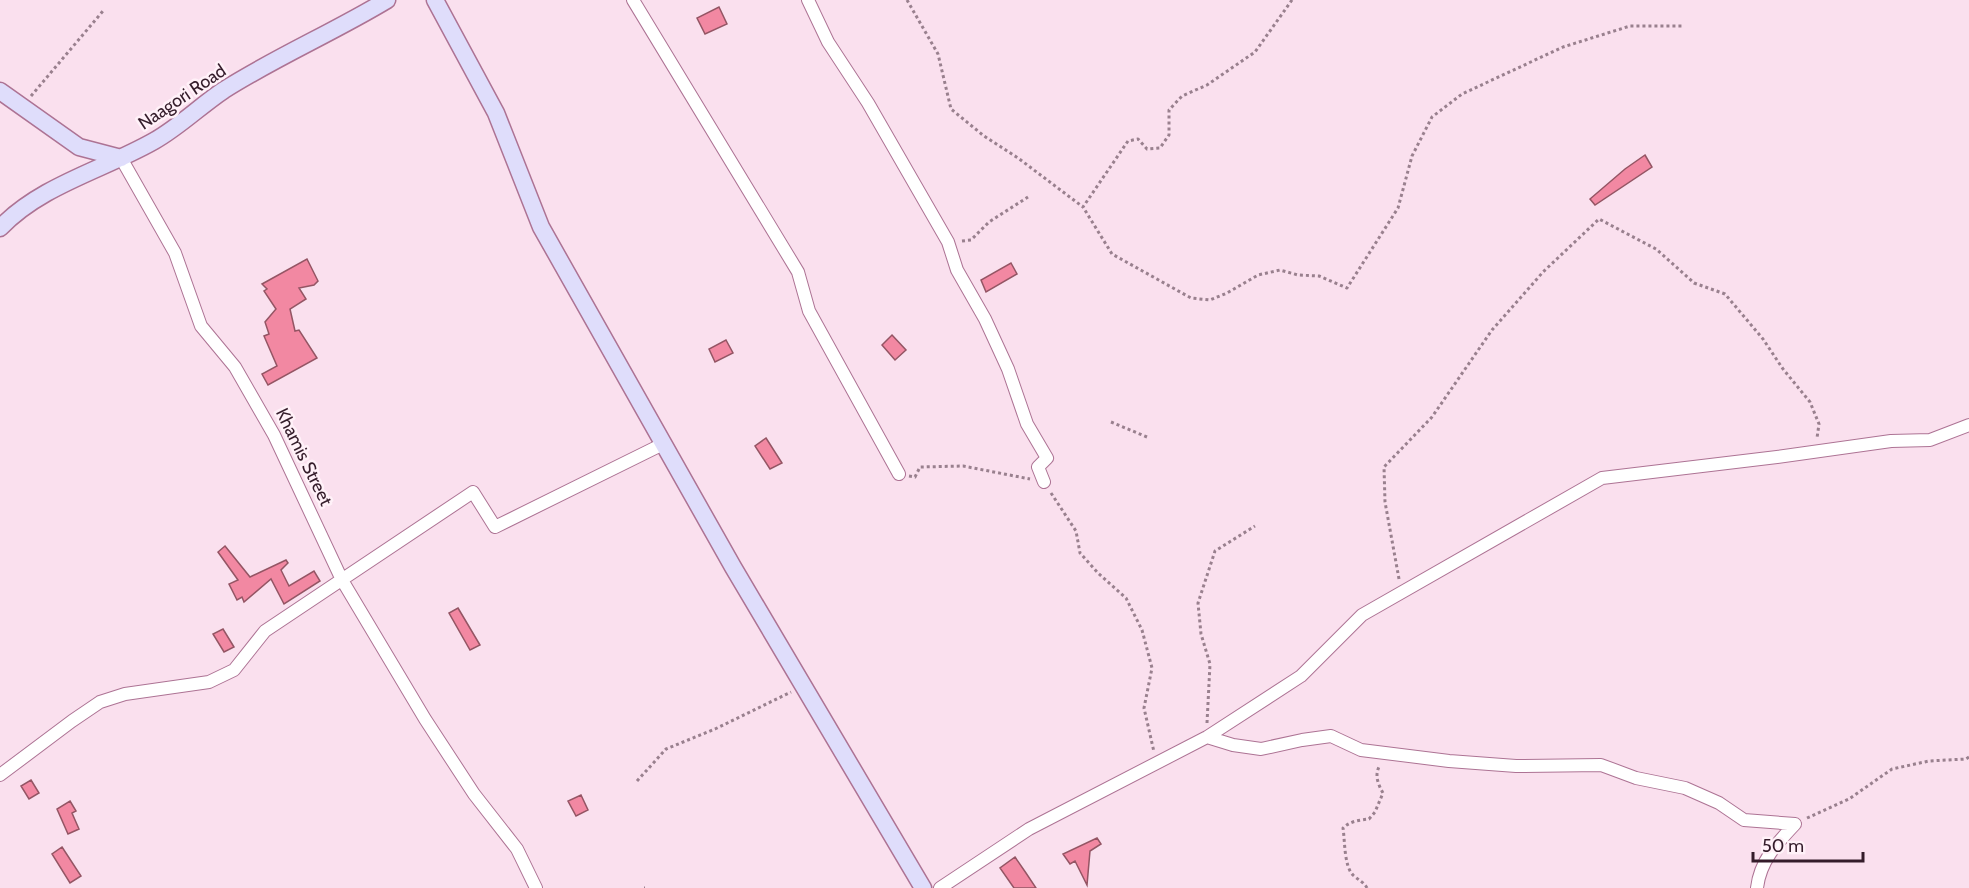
<svg xmlns="http://www.w3.org/2000/svg" width="1969" height="888" viewBox="0 0 1969 888" font-family="Cabin,sans-serif">
<style>
.building{fill:#f288a2;stroke:#945564;stroke-width:1.5}
.lines{fill:none;stroke-linecap:round;stroke-linejoin:round}
.street-casing{stroke:#ad7394;stroke-width:14}
.secondary-casing{stroke:#ad7394;stroke-width:19}
.path{stroke:#99808e;stroke-width:3;stroke-dasharray:3 3;stroke-linecap:butt}
.street{stroke:#fff;stroke-width:12}
.secondary{stroke:#dfddfb;stroke-width:16}
.labels{text-anchor:middle;stroke-width:5;stroke-linejoin:round;paint-order:stroke}
.street-label{font-size:18px;fill:#341c2a;stroke:#fff1f8}
</style>
<rect width="100%" height="100%" fill="#fae0ee"/>
<path class="building" d="M719 7 727 24 705 34 697 18Z
M1645 155 1652 167 1595 205 1590 199 1625 169Z
M307 259 318 281 314 285 299 288 306 299 290 309 295 331 299 330 317 358 268 385 262 374 277 366 264 336 269 334 265 322 276 309 264 291 267 289 262 284Z
M1011 263 1017 274 986 292 981 280Z
M892 335 906 350 895 360 882 345Z
M726 340 733 353 715 362 709 349Z
M766 438 782 463 770 469 755 446Z
M225 546 250 577 286 560 288 563 281 570 289 586 314 571 320 581 284 604 271 579 244 602 242 597 237 600 229 584 238 580 218 552Z
M458 608 480 645 470 650 449 613Z
M223 629 234 647 224 652 213 634Z
M31 780 39 793 29 799 21 786Z
M581 795 588 810 576 816 568 801Z
M70 801 76 811 72 813 79 829 68 834 57 809Z
M1097 838 1101 844 1090 851 1087 885 1075 861 1070 864 1063 854Z
M62 847 81 876 70 883 52 854Z
M1015 857 1026 873 1036 888H1014L1000 868Z"/>
<g class="lines">
<g class="street-casing">
<path id="street" d="M633 0 798 272 809 311 899 474
M808 0 828 42 868 103 948 242 957 270 985 319 1008 369 1027 424 1047 458 1038 467 1044 482
M121 158 175 253 201 326 235 367 274 435 342 580 425 719 474 794 517 849 536 888
M1207 737 1233 745 1261 749 1302 740 1331 736 1361 750 1449 761 1516 766 1601 765 1636 778 1685 788 1719 803 1744 820 1795 824
M0 775 72 721 100 702 125 694 209 682 234 670 265 631 473 492 495 527 663 444
M940 888 1029 829 1207 737 1301 676 1362 615 1602 478 1777 457 1891 441 1930 440 1969 425
M1757 888C1760 861 1777 843 1795 824"/>
</g>
<g class="secondary-casing">
<path id="secondary" d="M435 0 496 113 541 227 733 567 923 888
M0 91 79 147 121 158
M0 228C41 185 103 170 154 141 179 127 200 106 224 90 276 57 334 32 387 0"/>
</g>
<path class="path" d="M907 0 938 54 951 109 984 136 1018 158 1083 207
M1292 0 1255 52 1207 85 1182 96 1169 110V135L1160 148 1147 149 1138 139 1128 141 1083 207 1112 254 1191 298 1210 300 1227 293 1258 275 1280 270 1298 275 1319 276 1347 288 1398 208 1412 156 1432 117 1462 94 1563 47 1630 26H1682
M31 96 103 11
M962 241 971 240 989 222 1028 197
M1111 422 1147 437
M909 476 915 477 920 467 963 466 1030 479
M1051 493 1076 531 1080 553 1098 573 1126 598 1142 630 1152 668 1144 708 1154 752
M1399 579 1385 502 1384 467 1432 417 1492 330 1543 272 1599 219 1656 249 1694 283 1725 294 1763 339 1783 369 1810 402 1819 424 1817 438
M1207 723 1210 664 1201 634 1198 603 1215 551 1255 526
M637 781 666 749 715 729 791 692
M1807 818 1849 799 1892 769 1929 761 1966 759 1969 757
M644 888H645
M1367 888C1364 882 1358 880 1353 875 1344 866 1345 841 1343 828 1350 821 1360 820 1369 819L1375 812 1383 793C1378 784 1374 775 1380 765"/>
<use href="#street" class="street"/>
<use href="#secondary" class="secondary"/>
</g>
<g class="labels">
<g class="street-label">
<text transform="translate(182 97) rotate(-34)" y="6">Naagori Road</text>
<text transform="translate(304 457) rotate(64)" y="6">Khamis Street</text>
</g>
</g>
<path d="M1753 852v9h110v-9" fill="none" stroke="#341c2a" stroke-width="3"/>
<text x="1762" y="852" font-size="18" fill="#341c2a" stroke="#fff1f8" stroke-width="4.5" paint-order="stroke">50 m</text>
</svg>
